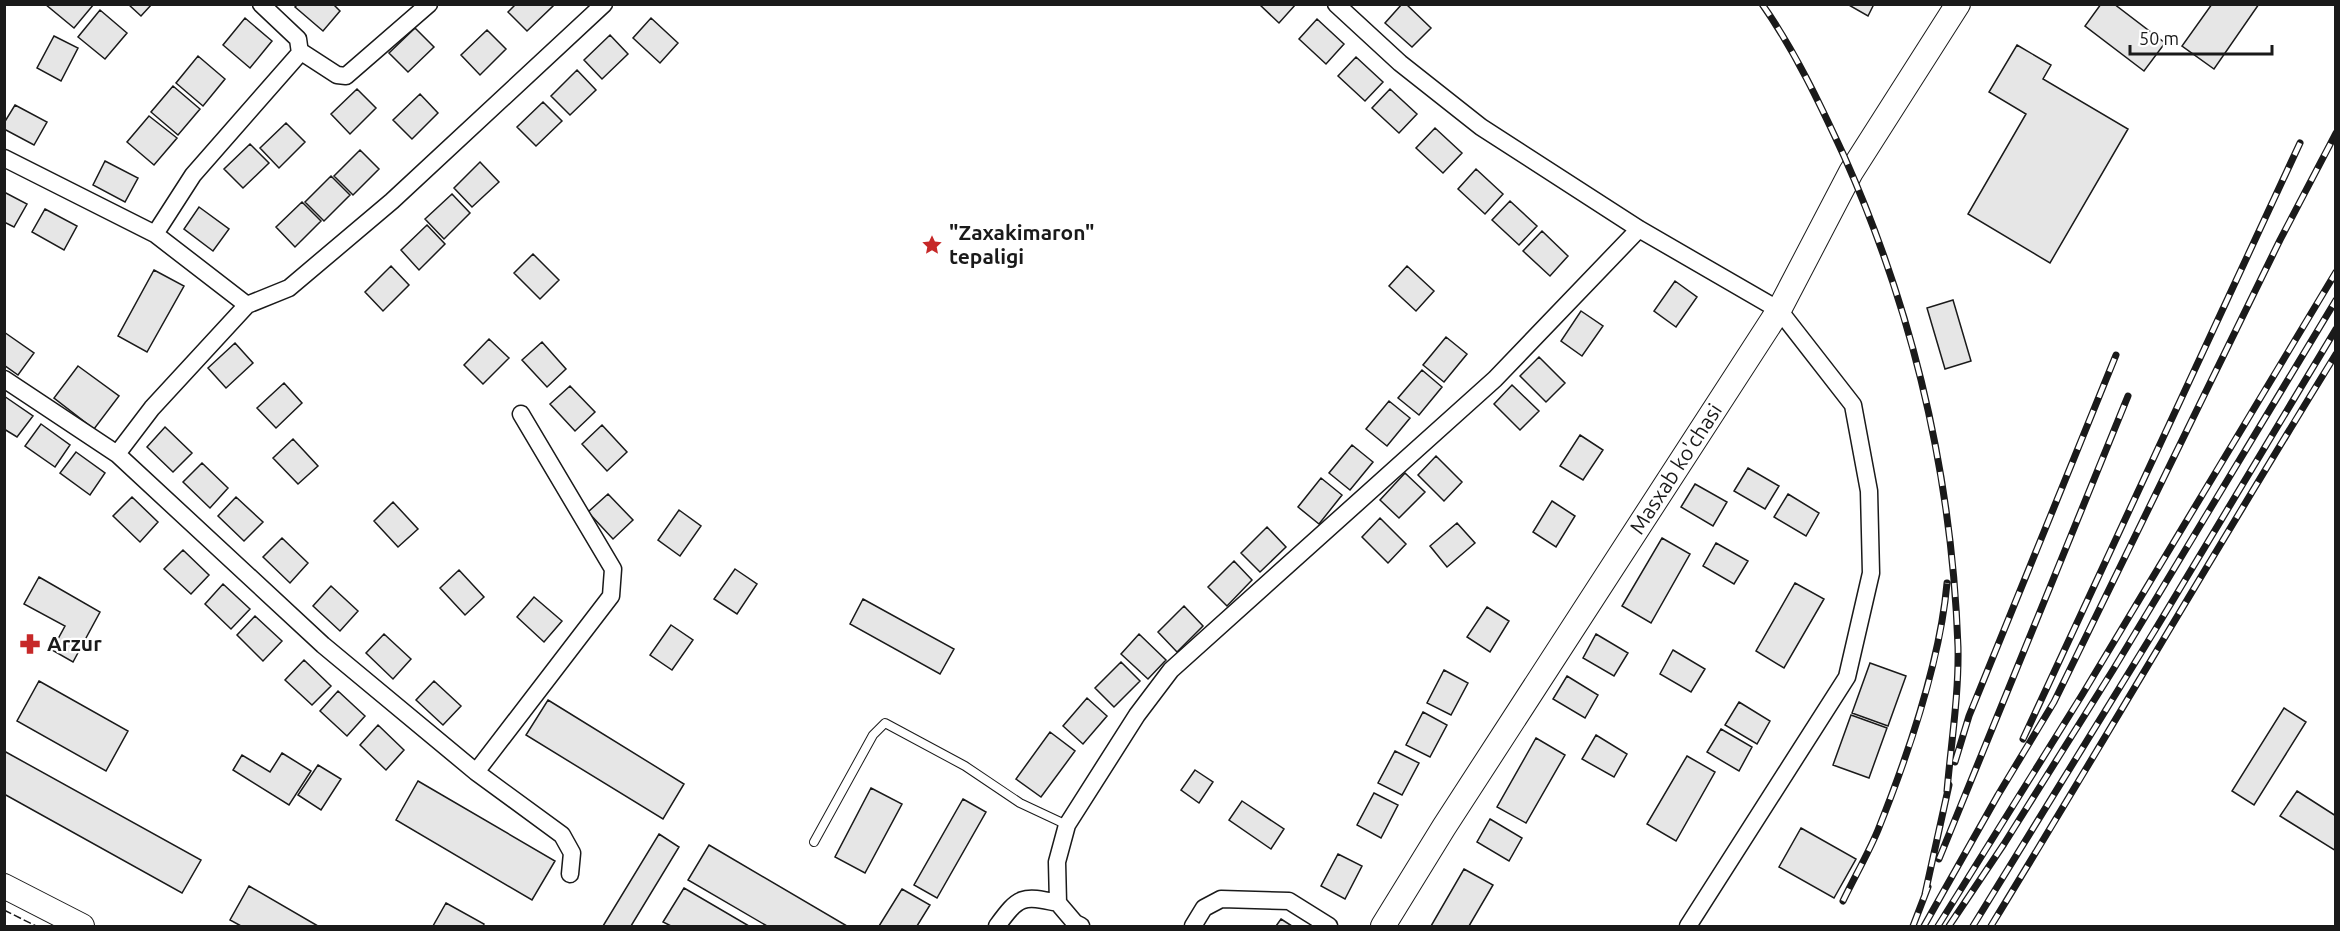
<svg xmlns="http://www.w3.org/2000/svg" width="2340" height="931" viewBox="0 0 2340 931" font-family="Ubuntu,sans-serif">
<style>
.building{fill:#e6e6e6;stroke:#1a1a1a;stroke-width:1.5}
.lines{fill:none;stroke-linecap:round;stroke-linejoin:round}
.lane-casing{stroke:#1a1a1a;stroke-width:10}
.street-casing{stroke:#1a1a1a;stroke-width:19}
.secondary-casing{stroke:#1a1a1a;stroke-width:26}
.lane{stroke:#fff;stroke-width:8}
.street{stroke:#fff;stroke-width:16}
.secondary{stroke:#fff;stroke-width:24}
.rail-casing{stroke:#1a1a1a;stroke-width:7}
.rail{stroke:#fff;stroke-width:4.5;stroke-dasharray:14;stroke-linecap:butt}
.fence{stroke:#1a1a1a;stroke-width:1.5;stroke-dasharray:8 3;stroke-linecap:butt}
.labels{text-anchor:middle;stroke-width:4.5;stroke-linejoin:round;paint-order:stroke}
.poi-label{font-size:21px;font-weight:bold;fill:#1a1a1a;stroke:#fff;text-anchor:start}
.street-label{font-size:21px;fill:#1a1a1a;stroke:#fff}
</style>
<rect width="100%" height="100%" fill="#fff"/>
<path class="building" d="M45 4H94L74 28Z
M128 4H152L141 16Z
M298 4H333L340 11 323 31 295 7Z
M516 4H552L553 6 527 31 508 12Z
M1259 4H1296L1279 23Z
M1402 4H1406L1431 28 1412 47 1385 23Z
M1847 4H1874L1868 16Z
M2101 4H2114L2165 43 2144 71 2085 26Z
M2212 4H2259L2214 69 2182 46Z
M100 10 127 33 105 59 78 37Z
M245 18 272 41 250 68 223 45Z
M651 18 678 43 660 63 633 38Z
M1317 19 1344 44 1326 64 1299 39Z
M415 28 434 47 408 72 389 53Z
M487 30 506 49 480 75 461 55Z
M610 35 628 54 602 79 584 60Z
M54 36 78 48 61 81 37 68Z
M2017 45 2051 65 2043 79 2128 129 2050 263 1968 214 2026 114 1989 92Z
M198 56 225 79 203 106 176 83Z
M1356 57 1383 82 1365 101 1338 76Z
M577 70 596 90 570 115 551 96Z
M173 86 200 109 178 135 151 112Z
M357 89 376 108 350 134 331 114Z
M1390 89 1417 114 1399 133 1372 108Z
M420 94 438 113 412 139 393 120Z
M543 102 562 121 536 146 517 127Z
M15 105 47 122 34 145 4 129V123Z
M149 116 177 138 154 165 127 142Z
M286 123 305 142 279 168 260 148Z
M1435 128 1462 153 1443 173 1416 148Z
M250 144 269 163 243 188 224 169Z
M360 150 379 169 353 195 334 176Z
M105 161 138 178 125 202 93 185Z
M480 162 499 182 472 207 454 188Z
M1476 169 1503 194 1485 214 1458 189Z
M331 176 350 195 324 221 305 202Z
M4 192 27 204 14 227 4 222Z
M452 194 470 213 444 239 425 219Z
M1510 201 1537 226 1519 245 1492 220Z
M302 202 321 221 295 247 276 227Z
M199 207 229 229 213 251 184 229Z
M45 209 77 226 64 250 32 232Z
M427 225 445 244 419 270 401 250Z
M1542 231 1568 256 1550 276 1523 251Z
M533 254 559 280 540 299 514 273Z
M391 266 409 285 383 311 365 292Z
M1407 266 1434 291 1416 311 1389 286Z
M154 270 184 286 147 352 118 336Z
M1675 281 1697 297 1676 327 1654 311Z
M1953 300 1971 361 1945 369 1927 308Z
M1581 311 1603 326 1582 356 1561 341Z
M4 332 34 353 18 375 4 365Z
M1446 337 1467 354 1444 382 1423 365Z
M489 339 509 358 483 384 464 365Z
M542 342 566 369 547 387 522 360Z
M235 343 253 363 226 388 208 368Z
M1539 357 1565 383 1546 402 1520 376Z
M78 366 119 396 94 429 54 398Z
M1422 370 1442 387 1419 415 1398 398Z
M284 383 302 403 276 428 257 408Z
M1512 385 1539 411 1520 430 1494 404Z
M570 386 595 412 575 431 550 404Z
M4 396 33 416 17 437 4 429Z
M1389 401 1410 418 1387 446 1366 429Z
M41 424 70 445 55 467 25 446Z
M602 425 627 452 607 471 582 444Z
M165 427 192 453 173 472 147 447Z
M1580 435 1603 450 1583 480 1560 466Z
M293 439 318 466 298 484 273 458Z
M1352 445 1373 462 1350 490 1329 473Z
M76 452 105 473 90 495 60 473Z
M1436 456 1462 482 1444 501 1418 475Z
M202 463 228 488 210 508 183 482Z
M1748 468 1779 486 1765 509 1734 491Z
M1405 473 1425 492 1399 518 1380 500Z
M1321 478 1342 495 1319 524 1298 507Z
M1695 484 1727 502 1713 526 1681 507Z
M608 494 633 520 613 539 588 512Z
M1788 494 1819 513 1806 536 1774 517Z
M132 497 158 522 140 542 113 516Z
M236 497 263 522 244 541 218 516Z
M1552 501 1575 516 1556 547 1533 532Z
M393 502 418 529 398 547 374 521Z
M679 510 701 526 680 556 658 540Z
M1380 518 1406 544 1388 563 1362 537Z
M1457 523 1475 543 1447 567 1430 546Z
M1267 527 1286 547 1260 572 1241 553Z
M282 538 308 563 290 583 263 557Z
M1662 538 1690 554 1651 623 1622 606Z
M1716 543 1748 561 1734 584 1703 566Z
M183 550 209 575 191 594 164 569Z
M1234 561 1252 580 1227 606 1208 587Z
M735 569 757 584 737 614 714 599Z
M459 570 484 597 465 615 440 588Z
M39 577 100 612 73 662 52 650 65 626 24 604Z
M1795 583 1824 599 1784 668 1756 651Z
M223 584 250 609 231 629 205 604Z
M331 586 358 611 340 631 313 606Z
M534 597 562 621 544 642 517 617Z
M863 599 954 649 940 674 850 624Z
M1184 606 1203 626 1177 652 1158 632Z
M1487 607 1509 621 1490 652 1467 637Z
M255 616 282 641 263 661 237 635Z
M671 625 693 640 672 670 650 655Z
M384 634 411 659 393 679 366 653Z
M1139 634 1166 660 1148 679 1121 654Z
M1596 634 1628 653 1614 676 1583 658Z
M1673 650 1705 669 1691 692 1660 674Z
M304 660 331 686 312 705 285 680Z
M1121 662 1140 681 1114 707 1095 688Z
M1870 663 1906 676 1888 726 1852 713Z
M1444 670 1468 683 1451 715 1427 703Z
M1567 676 1598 695 1585 718 1553 699Z
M39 681 128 731 106 771 17 721Z
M434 681 461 706 443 725 416 700Z
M338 691 365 716 347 736 320 711Z
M1087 698 1107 716 1083 744 1063 726Z
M548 700 684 784 663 819 526 735Z
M1739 702 1770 721 1757 744 1725 725Z
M2284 708 2306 722 2254 805 2232 791Z
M1423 712 1447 725 1430 757 1406 745Z
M1851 715 1887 728 1869 778 1833 765Z
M378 725 404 750 386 770 360 745Z
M1721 729 1752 747 1739 771 1707 752Z
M1050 732 1075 751 1041 797 1016 779Z
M1596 735 1627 754 1614 777 1582 759Z
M1536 738 1565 755 1526 823 1497 807Z
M4 751 201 860 182 893 4 794Z
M1395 751 1419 763 1402 795 1378 783Z
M282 753 311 771 289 805 233 770 242 755 270 772Z
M1687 756 1715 772 1676 841 1647 824Z
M318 765 341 779 321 810 298 795Z
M1195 770 1213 782 1199 803 1181 790Z
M418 781 555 861 532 900 396 820Z
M871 788 902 804 865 873 835 857Z
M2297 791 2336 816V851L2280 816Z
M1374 793 1398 805 1381 838 1357 825Z
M963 799 986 812 937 898 914 885Z
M1242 801 1284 829 1271 849 1229 820Z
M1490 819 1522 838 1509 861 1477 842Z
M1801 828 1856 859 1834 898 1779 867Z
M659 834 679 847 631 926H603Z
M709 845 847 926H767L688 880Z
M1338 854 1362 866 1345 899 1321 886Z
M1464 869 1493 885 1469 926H1431Z
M249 886 318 926H241L230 920Z
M684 888 749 926H671L663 922Z
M902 889 930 905 917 926H879Z
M446 903 484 924 483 926H433Z
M1281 919 1292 926H1276Z"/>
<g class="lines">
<g class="lane-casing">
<path id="lane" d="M814 842 873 735 885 723 965 766 1020 803 1067 825"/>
</g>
<g class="street-casing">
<path id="street" d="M1336 4 1400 63 1481 127 1639 229 1779 310 1853 405 1869 491 1871 573 1847 677 1688 926
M300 51 337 75 346 76 429 4
M4 158 155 234 247 305
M155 234 193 175 300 53 298 39 261 4
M4 379 117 454 323 645 476 772 562 835 572 853 570 874
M117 454 152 408 247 305 289 288 392 201 604 4
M476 772 611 596 613 569 521 414
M997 926C1019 896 1022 895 1058 903
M1081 926 1075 923 1058 903 1057 862 1067 825 1137 715 1171 670 1495 379 1639 229
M1193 926 1204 908 1221 899 1289 901 1329 926"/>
</g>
<g class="secondary-casing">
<path id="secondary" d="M4 886 82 926
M1383 926 1444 827 1779 310 1851 172 1958 4"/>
</g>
<use href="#lane" class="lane"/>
<use href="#street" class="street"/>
<use href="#secondary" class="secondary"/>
<g class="rail-casing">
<path id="rail" d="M1762 4C1795 51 1820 104 1844 156 1913 311 1952 476 1958 647 1959 694 1951 744 1947 791
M2023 739 2300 143
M1955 762 1969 716 2116 355
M1939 859 2128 396
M1925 894 1949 785
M1843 901C1854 878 1868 854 1878 830 1908 755 1940 663 1947 583
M1913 926 1928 887
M1924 926 1998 795 2054 702 2280 240 2336 133
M1938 926 2082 695 2336 272
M1949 926 2004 844 2113 670 2336 300
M1973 926 2155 630 2336 329
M1991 926C2107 736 2219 544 2336 354"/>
</g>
<use href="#rail" class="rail"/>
<path class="fence" d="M4 910 36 926"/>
</g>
<defs>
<g id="sight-bare" transform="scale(1.62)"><path d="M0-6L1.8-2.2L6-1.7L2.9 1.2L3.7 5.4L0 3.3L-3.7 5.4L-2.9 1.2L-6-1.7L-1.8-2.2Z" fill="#c62828" stroke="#fff" stroke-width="2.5" paint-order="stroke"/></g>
<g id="pharmacy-bare" transform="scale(1.62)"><path d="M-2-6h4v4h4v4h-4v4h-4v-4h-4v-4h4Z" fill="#c62828" stroke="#fff" stroke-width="2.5" paint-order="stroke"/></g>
</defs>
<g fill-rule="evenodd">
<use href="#sight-bare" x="932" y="245"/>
<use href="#pharmacy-bare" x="30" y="644"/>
</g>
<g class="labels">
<g class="poi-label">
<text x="949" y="240">"Zaxakimaron"<tspan x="949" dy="24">tepaligi</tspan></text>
<text x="47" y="651">Arzur</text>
</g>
<g class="street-label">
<text transform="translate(1676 469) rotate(-57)" y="7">Masxab ko'chasi</text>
</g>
</g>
<rect width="2340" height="931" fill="none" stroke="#1a1a1a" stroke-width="12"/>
<path d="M2130 45v9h142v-9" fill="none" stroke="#1a1a1a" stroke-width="3"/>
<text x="2139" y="45" font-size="18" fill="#1a1a1a" stroke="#ffffff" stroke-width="4.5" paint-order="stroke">50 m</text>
</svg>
